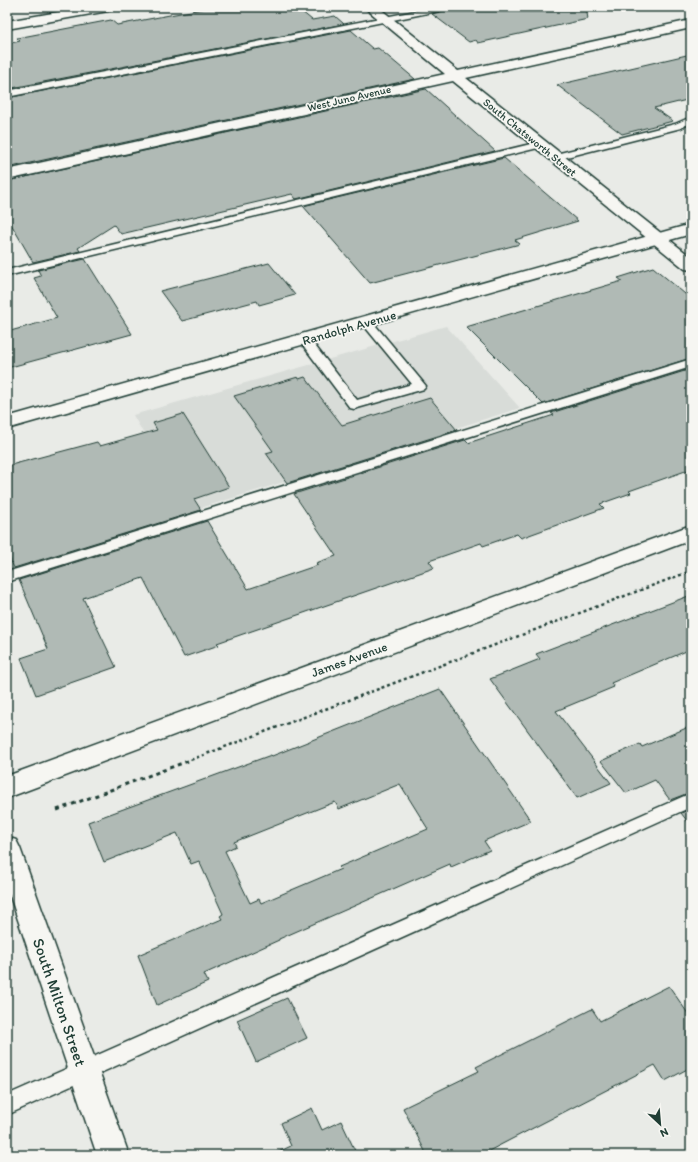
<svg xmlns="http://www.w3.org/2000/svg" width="698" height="1162" viewBox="0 0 698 1162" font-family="Itim,sans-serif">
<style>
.built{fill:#d8dcd8}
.building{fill:#b0bab5;stroke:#1f3d34;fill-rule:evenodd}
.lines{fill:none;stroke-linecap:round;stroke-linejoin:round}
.service-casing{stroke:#1f3d34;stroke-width:3}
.minor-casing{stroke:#1f3d34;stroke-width:3}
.tertiary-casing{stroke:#1f3d34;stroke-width:3}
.path-far1{stroke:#1f3d34;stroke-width:2.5;stroke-dasharray:3 3;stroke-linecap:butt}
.path{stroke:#1f3d34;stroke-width:3;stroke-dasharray:4 4;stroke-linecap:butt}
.service{fill:#f6f6f2;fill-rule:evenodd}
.minor{fill:#f6f6f2;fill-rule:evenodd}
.tertiary{fill:#f6f6f2;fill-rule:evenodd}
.labels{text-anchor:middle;stroke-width:3.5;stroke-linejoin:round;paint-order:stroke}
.far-street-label{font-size:11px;fill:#1f3d34;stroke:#f6f6f2}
.street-label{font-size:13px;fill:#1f3d34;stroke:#f6f6f2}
.near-street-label{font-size:16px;fill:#1f3d34;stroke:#f6f6f2}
</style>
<rect width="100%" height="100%" fill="#e9ebe7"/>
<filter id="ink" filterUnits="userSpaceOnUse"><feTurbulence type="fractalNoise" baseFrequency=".025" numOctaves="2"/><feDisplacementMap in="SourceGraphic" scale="8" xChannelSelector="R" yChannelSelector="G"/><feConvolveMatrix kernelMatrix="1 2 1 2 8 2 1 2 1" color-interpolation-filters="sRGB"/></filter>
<g filter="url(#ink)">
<path class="built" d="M446 326 520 408 188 512 133 415Z"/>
<path class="building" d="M212 7H296L312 20 335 16 344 24 7 89V44L20 41 17 38 111 20 117 25Z
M453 7H586L588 19 478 43 476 40 469 42 432 14 448 10Z
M351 30 373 49 378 48 415 79 7 168V98Z
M691 54V99L654 108 673 121 622 134 557 85Z
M426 89 495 151 296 199 292 194 121 234 114 225 78 248 80 251 33 262 7 217V181Z
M504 158 578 221 515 240 520 244 370 283 303 206Z
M85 259 132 334 7 368V332L57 318 34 278 41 276 38 270Z
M269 263 295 295 259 305 257 301 182 321 160 291Z
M653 267 691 299V358L543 404 466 327 622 281 618 278Z
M691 369V469L629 491 631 493 600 504 604 508 521 538 517 534 483 546 481 543 429 561 434 568 217 643 219 645 184 657 143 578 83 598 116 667 36 695 21 658 48 649 19 580 207 521 248 589 318 565 316 563 336 556 294 494 465 440 468 443 554 415 551 413Z
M298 377 299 379 305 377 342 425 430 398 457 430 287 483 266 453 273 451 234 396Z
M183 414 229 487 194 499 201 510 14 568 7 552V466L97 442 100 446 157 430 153 423Z
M691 595V649L611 683 614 687 556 711 611 783 577 798 490 679 540 659 536 654Z
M440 689 531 821 484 841 490 850 451 867 450 864 279 939V940L204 974 208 982 157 1005 138 955 222 919 220 916 223 914 199 861 191 864 177 833 104 862 88 822 271 755 272 756ZM400 784 428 829 339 867 341 869 261 903 259 899 250 903 225 851 236 846 234 842 335 802 339 809Z
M691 726V792L670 800 655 780 626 793 601 761 640 744 642 747Z
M691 809V826L681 813Z
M669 986 691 1018V1067L665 1081 655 1065 481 1155H427L403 1108 479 1071 476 1067 592 1009 600 1021Z
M287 998 307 1038 256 1062 237 1020Z
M312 1108 322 1130 341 1121 357 1155H272L291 1146 281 1123Z"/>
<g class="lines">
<g class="service-casing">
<path id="service" d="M436 7H452L448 9 7 97V91Z
M691 117V123L681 128 555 160 550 157 552 155 675 124Z
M539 142 542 143V147L7 276V270Z
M367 319 371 320 426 386 424 389 354 409 350 408 299 340 301 338H309L357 400 412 384 361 322Z
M691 359V367L7 582V572Z
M691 793V807L7 1115V1095Z"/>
</g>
<g class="minor-casing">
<path id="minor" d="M87 7H114L108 11 7 29V21Z
M364 7H378L458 71 691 20V28L466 78 691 257V270L685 269 453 81 7 180V170L445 74Z
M691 525V540L7 798V776Z
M7 837 16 840 20 848 129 1155H97L7 887Z"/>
</g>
<g class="tertiary-casing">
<path id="tertiary" d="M691 224V234L7 429V417Z"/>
</g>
<path class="path-far1" d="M185 762 691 571"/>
<path class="path" d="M57 810 188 761"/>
<use href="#service" class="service"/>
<use href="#minor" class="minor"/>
<use href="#tertiary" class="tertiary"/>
</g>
</g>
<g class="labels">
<g class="far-street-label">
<text transform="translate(349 98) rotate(-13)" y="4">West Juno Avenue</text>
<text transform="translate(530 137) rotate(39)" y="4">South Chatsworth Street</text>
</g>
<g class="street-label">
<text transform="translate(349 327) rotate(-16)" y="5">Randolph Avenue</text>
<text transform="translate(349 659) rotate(-20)" y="5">James Avenue</text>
</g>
<g class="near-street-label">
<text transform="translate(60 1002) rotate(71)" y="6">South Milton Street</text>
</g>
</g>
<rect width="698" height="1162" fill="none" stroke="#f6f6f2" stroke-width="24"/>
<rect x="12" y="12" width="674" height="1138" fill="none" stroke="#1f3d34" stroke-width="1.5" filter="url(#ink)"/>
<g transform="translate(660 1124) rotate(154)" stroke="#f6f6f2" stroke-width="3" paint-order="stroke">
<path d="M0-3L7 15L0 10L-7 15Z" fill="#1f3d34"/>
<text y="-6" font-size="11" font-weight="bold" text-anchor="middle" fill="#1f3d34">N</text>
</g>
</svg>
